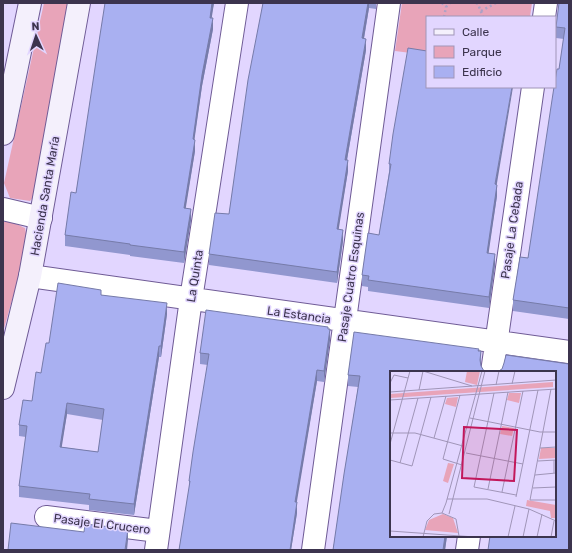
<svg xmlns="http://www.w3.org/2000/svg" width="572" height="553" viewBox="0 0 572 553" font-family="Rubik,sans-serif">
<style>
.green{fill:#e8a4b9}
.lines{fill:none;stroke-linecap:round;stroke-linejoin:round}
.street-casing{stroke:#6f5b96;stroke-width:24}
.secondary-casing{stroke:#6f5b96;stroke-width:24}
.path{stroke:#aca1c5;stroke-width:2.5;stroke-dasharray:2 3;stroke-linecap:butt}
.street{stroke:#fff;stroke-width:22}
.secondary{stroke:#f4f0fc;stroke-width:22}
.wall{fill:#9197cf;fill-rule:evenodd}
.shaded-wall{fill:#767ba9}
.building{fill:#a9b0f1;stroke:#767ba9;fill-rule:evenodd}
.labels{text-anchor:middle;stroke-width:3;stroke-linejoin:round;paint-order:stroke}
.street-label{font-size:12px;fill:#3c344e;stroke:#e2d6ff}
.inset-road{fill:none;stroke:#a095b8;stroke-width:1}
.view{fill:#c2185b;fill-opacity:0.15;stroke:#c2185b;stroke-width:2}
.inset-edge{fill:none;stroke:#3c344e;stroke-width:2}
</style>
<rect width="100%" height="100%" fill="#e2d6ff"/>
<path class="green" d="M44 3H69L37 193 30 201 10 198 4 183Z
M402 3H532L530 17H427V55L395 51Z
M3 222C11 221 18 225 25 228L28 244 3 332Z"/>
<g class="lines">
<g class="street-casing">
<path id="street" d="M544 17 546 3
M3 209 41 218
M30 276 569 352
M492 372 533 87
M46 517 158 531
M156 550 191 299 237 3
M313 550 389 3
M467 550 469 536"/>
</g>
<g class="secondary-casing">
<path id="secondary" d="M3 134 30 3
M3 388 30 276 79 3"/>
</g>
<path class="path" d="M442 3 446 7
M476 3 478 4 483 17
M481 11 496 3
M444 17 446 7 450 3"/>
<use href="#street" class="street"/>
<use href="#secondary" class="secondary"/>
</g>
<path class="wall" d="M107 3H214L211 18 213 29 202 86 194 140 195 151 185 209 191 220 184 263 130 256V255L65 246V235L76 193Z
M263 3H376V9L369 8 364 39 366 50 347 160 348 171 338 229 343 241 337 283 209 265V254L229 214Z
M569 3V319L513 311V300L528 258 564 39 556 38V27Z
M389 164 497 185V196L488 253 495 265 489 308 368 291V287L362 286V275L379 235 389 172Z
M101 295 167 314 161 357H159L134 515 89 510V505L19 497V486L26 437 19 436V425L32 401 41 373 49 343ZM67 414 103 420 98 452 61 447Z
M328 329 330 340 324 382 317 381 296 502 297 513 291 550H179L189 490V481L208 365 200 364V353Z
M479 351H481V366L391 372V536H447L445 550H333L358 387 348 386V375Z"/>
<path class="shaded-wall" d="M212 3H214L210 29V18Z
M368 3H369V8L362 49V38Z
M213 18V29L202 86 193 150V139L202 75Z
M366 39V50L345 171V160Z
M512 87H513L495 195V184Z
M195 140V151L184 219V208Z
M348 160V171L337 240V229Z
M497 185V196L487 264V253Z
M191 209V220L184 263V252Z
M343 230V241L337 283V272Z
M495 254V265L489 308V297Z
M167 303V314L161 357V346Z
M330 329V340L324 382V371Z
M159 346V357L134 515V504Z
M317 370V381L295 513V502Z
M67 403V414L60 458V447Z
M297 502V513L291 550H290Z
M128 529V540L127 550H125Z
M445 536H447L445 550H443Z"/>
<path class="building" d="M105 3H212L210 18H213L202 75 193 139 195 140 184 208 191 209 184 252 130 245V244L65 235 71 192 76 193 100 35Z
M263 3H368L362 38 366 39 345 160H348L337 229 343 230 337 272 209 254 215 213 229 214 248 80Z
M559 3H569V308L513 300 520 257 528 258 552 100 554 87H555V81L557 69H559L565 28 556 27Z
M408 48 427 51V87H512L495 184 497 185 487 253 495 254 489 297 368 280 369 276 362 275 368 233 379 235 391 164H389L393 134Z
M58 283 101 290V295L167 303 161 346H159L134 504 89 499 90 494 19 486 27 426 19 425 23 400 32 401 36 372 41 373 46 343H49ZM67 403 104 409 98 452 60 447Z
M206 310 328 327V329H330L324 371 317 370 295 502H297L290 550H179L190 481H189L193 452 209 354 200 353Z
M354 332 479 349 478 351H481L480 360 481 366 484 371 487 372H391V536H445L443 550H333L344 474 360 376 348 375Z
M506 355 569 364V550H488L490 536H555V372H497L502 369 504 363Z
M11 523 84 532 85 524 128 529 125 550H8Z"/>
<g class="labels">
<g class="street-label">
<text transform="translate(45 196) rotate(-80)" y="4">Hacienda Santa María</text>
<text transform="translate(512 230) rotate(-82)" y="4">Pasaje La Cebada</text>
<text transform="translate(195 276) rotate(-81)" y="4">La Quinta</text>
<text transform="translate(351 277) rotate(-82)" y="4">Pasaje Cuatro Esquinas</text>
<text transform="translate(299 315) rotate(8)" y="4">La Estancia</text>
<text transform="translate(102 524) rotate(7)" y="4">Pasaje El Crucero</text>
</g>
</g>
<g transform="translate(390 371)">
<rect width="166" height="166" fill="#e2d6ff"/>
<path d="M77 0H90L87 14 75 11ZM163 11V16L0 27V23ZM119 22H131L129 32 117 29ZM68 26 66 36 55 33 57 27ZM112 55 124 57 122 65 110 63ZM151 77H166V87L149 88ZM58 92 64 93 58 112 53 110ZM53 143 63 147 68 162 35 159 39 149Z" fill="#e8a4b9"/>
<path d="M137 129 166 134V147H161L160 140 136 135Z" fill="#e8a4b9"/>
<path class="inset-road" d="M33 0 82 15M0 12 4 4 18 7M122 13 125 0M106 14 109 0M161 18 140 129H166M29 19 33 0M0 21 166 9M104 22 84 116 126 124M70 24 53 88 72 94M0 29 166 18M80 47 150 61H166M0 62H25L73 75M44 67 56 25M0 73 20 0M150 77 166 76M76 82 133 93M0 89 22 95 41 26M164 89V102M148 90 166 89M10 92 28 27M145 104 166 102M143 117 166 116M98 118 118 21M112 121 133 20M126 126 148 19M57 128H97L139 138 166 150M52 142 66 148 69 165M59 143 95 0M0 160 85 166M33 166 37 150 44 143 52 142 56 132 92 0M118 166 125 135M133 166 139 138M147 166 152 143M161 166 164 150"/>
<path class="view" d="M74 56 127 59 124 110 72 107Z"/>
<rect width="166" height="166" class="inset-edge"/>
</g>
<rect width="572" height="553" fill="none" stroke="#3c344e" stroke-width="8"/>
<rect x="426" y="16" width="130" height="72" fill="#e2d6ff" stroke="#a095b8"/>
<rect x="434" y="29" width="20" height="6" fill="#f4f0fc" stroke="#a095b8"/>
<text x="462" y="36" font-size="12" fill="#3c344e">Calle</text>
<rect x="434" y="46" width="20" height="12" fill="#e8a4b9" stroke="#a095b8"/>
<text x="462" y="56" font-size="12" fill="#3c344e">Parque</text>
<rect x="434" y="66" width="20" height="12" fill="#a9b0f1" stroke="#a095b8"/>
<text x="462" y="76" font-size="12" fill="#3c344e">Edificio</text>
<g transform="translate(36 36) rotate(357)" stroke="#e2d6ff" stroke-width="3" paint-order="stroke">
<path d="M0-3L7 15L0 10L-7 15Z" fill="#3c344e"/>
<text y="-6" font-size="11" font-weight="bold" text-anchor="middle" fill="#3c344e">N</text>
</g>
</svg>
